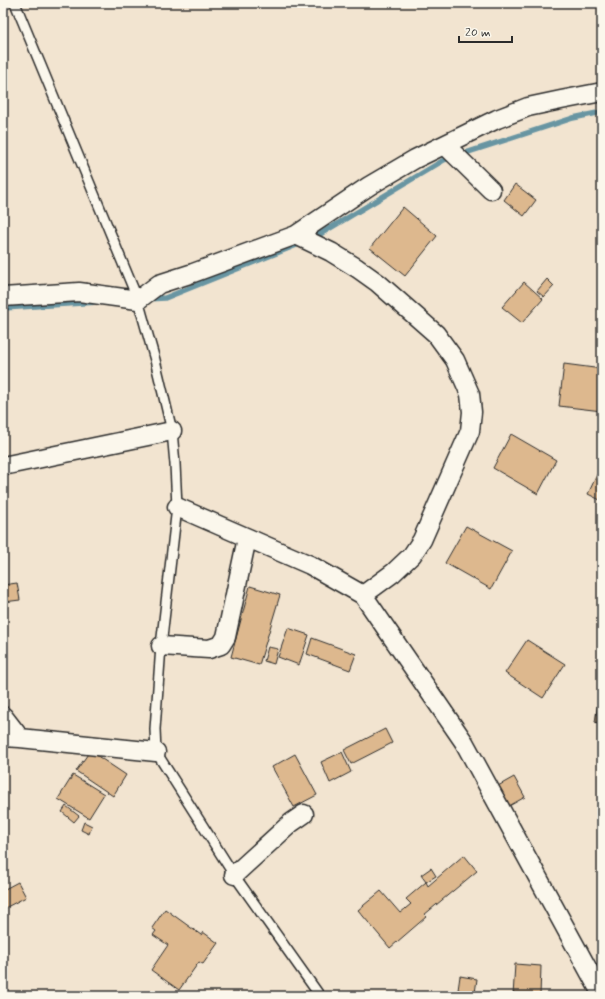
<svg xmlns="http://www.w3.org/2000/svg" width="605" height="999" viewBox="0 0 605 999" font-family="Mynerve,sans-serif">
<style>
.lines{fill:none;stroke-linecap:round;stroke-linejoin:round}
.stream{stroke:#6895a2;stroke-width:5.5}
.building{fill:#ddb88e;stroke:#2b2b2b}
.service-casing{stroke:#2b2b2b;stroke-width:12}
.minor-casing{stroke:#2b2b2b;stroke-width:21}
.service{stroke:#fbf7ec;stroke-width:9}
.minor{stroke:#fbf7ec;stroke-width:18}
</style>
<rect width="100%" height="100%" fill="#f2e4d0"/>
<filter id="ink" filterUnits="userSpaceOnUse"><feTurbulence type="fractalNoise" baseFrequency=".025" numOctaves="2"/><feDisplacementMap in="SourceGraphic" scale="8" xChannelSelector="R" yChannelSelector="G"/><feConvolveMatrix kernelMatrix="1 2 1 2 8 2 1 2 1" color-interpolation-filters="sRGB"/></filter>
<g filter="url(#ink)">
<g class="lines">
<path class="stream" d="M312 239 444 160 573 118 602 112
M147 299 165 298 304 242
M3 308 98 302"/>
</g>
<path class="building" d="M515 184 536 200 524 216 504 200Z
M403 207 437 236 405 276 370 248Z
M547 279 554 286 544 297 537 291Z
M524 282 543 299 522 323 502 307Z
M564 364 602 369V411L559 406Z
M511 434 556 460 538 494 493 468Z
M602 464V501L588 494Z
M466 526 512 551 491 589 445 563Z
M17 583 20 600 4 602 3 585Z
M250 586 280 595 259 665 231 657Z
M288 628 309 635 299 665 278 657Z
M312 638 356 654 350 670 307 654Z
M527 640 565 664 543 698 505 673Z
M268 647 278 649 274 664 264 661Z
M600 690H602V724L595 722Z
M385 729 392 743 351 764 344 750Z
M90 751 126 775 113 796 76 771Z
M342 752 351 772 330 783 321 762Z
M295 754 317 795 294 807 272 767Z
M73 775 104 794 89 818 58 799Z
M514 777 525 797 509 806 498 786Z
M66 806 79 816 74 822 62 812Z
M84 822 92 826 89 834 81 830Z
M464 855 477 871 424 915 426 917 390 948 358 910 381 891 400 913 411 904 406 899 426 882 428 886Z
M431 868 436 876 426 882 421 875Z
M18 882 26 897 3 909V890Z
M165 909 201 935 203 932 218 943 203 964 199 962 179 990 151 970 168 945 153 935 156 931 152 928Z
M515 964 541 966 540 996H513Z
M460 976 477 979 475 993 458 990Z"/>
<g class="lines">
<g class="service-casing">
<path id="service" d="M15 3 138 300 155 360 172 431 175 464 177 507 161 646 155 729 156 752 234 875 320 996"/>
</g>
<g class="minor-casing">
<path id="minor" d="M445 145 491 190
M3 297 79 292 138 300 159 284 193 273 296 235 369 186 415 159 497 119 528 107 561 100 602 92
M3 466 172 431
M177 507 310 565 363 595 393 573 412 555 422 540 470 431 472 412 470 394 455 360 436 334 378 283 357 268 331 252 296 235
M363 595 464 742 602 995
M161 646 209 649 221 645 226 637 247 538
M3 716 20 738
M3 737 20 738 156 752
M234 875 291 823 304 814"/>
</g>
<use href="#service" class="service"/>
<use href="#minor" class="minor"/>
</g>
</g>
<rect width="605" height="999" fill="none" stroke="#fbf7ec" stroke-width="16"/>
<rect x="8" y="8" width="589" height="983" fill="none" stroke="#2b2b2b" stroke-width="1.5" filter="url(#ink)"/>
<path d="M459 36v6h53v-6" fill="none" stroke="#2b2b2b" stroke-width="2"/>
<text x="465" y="36" font-size="12" fill="#2b2b2b" stroke="#fbf7ec" stroke-width="3" paint-order="stroke">20 m</text>
</svg>
